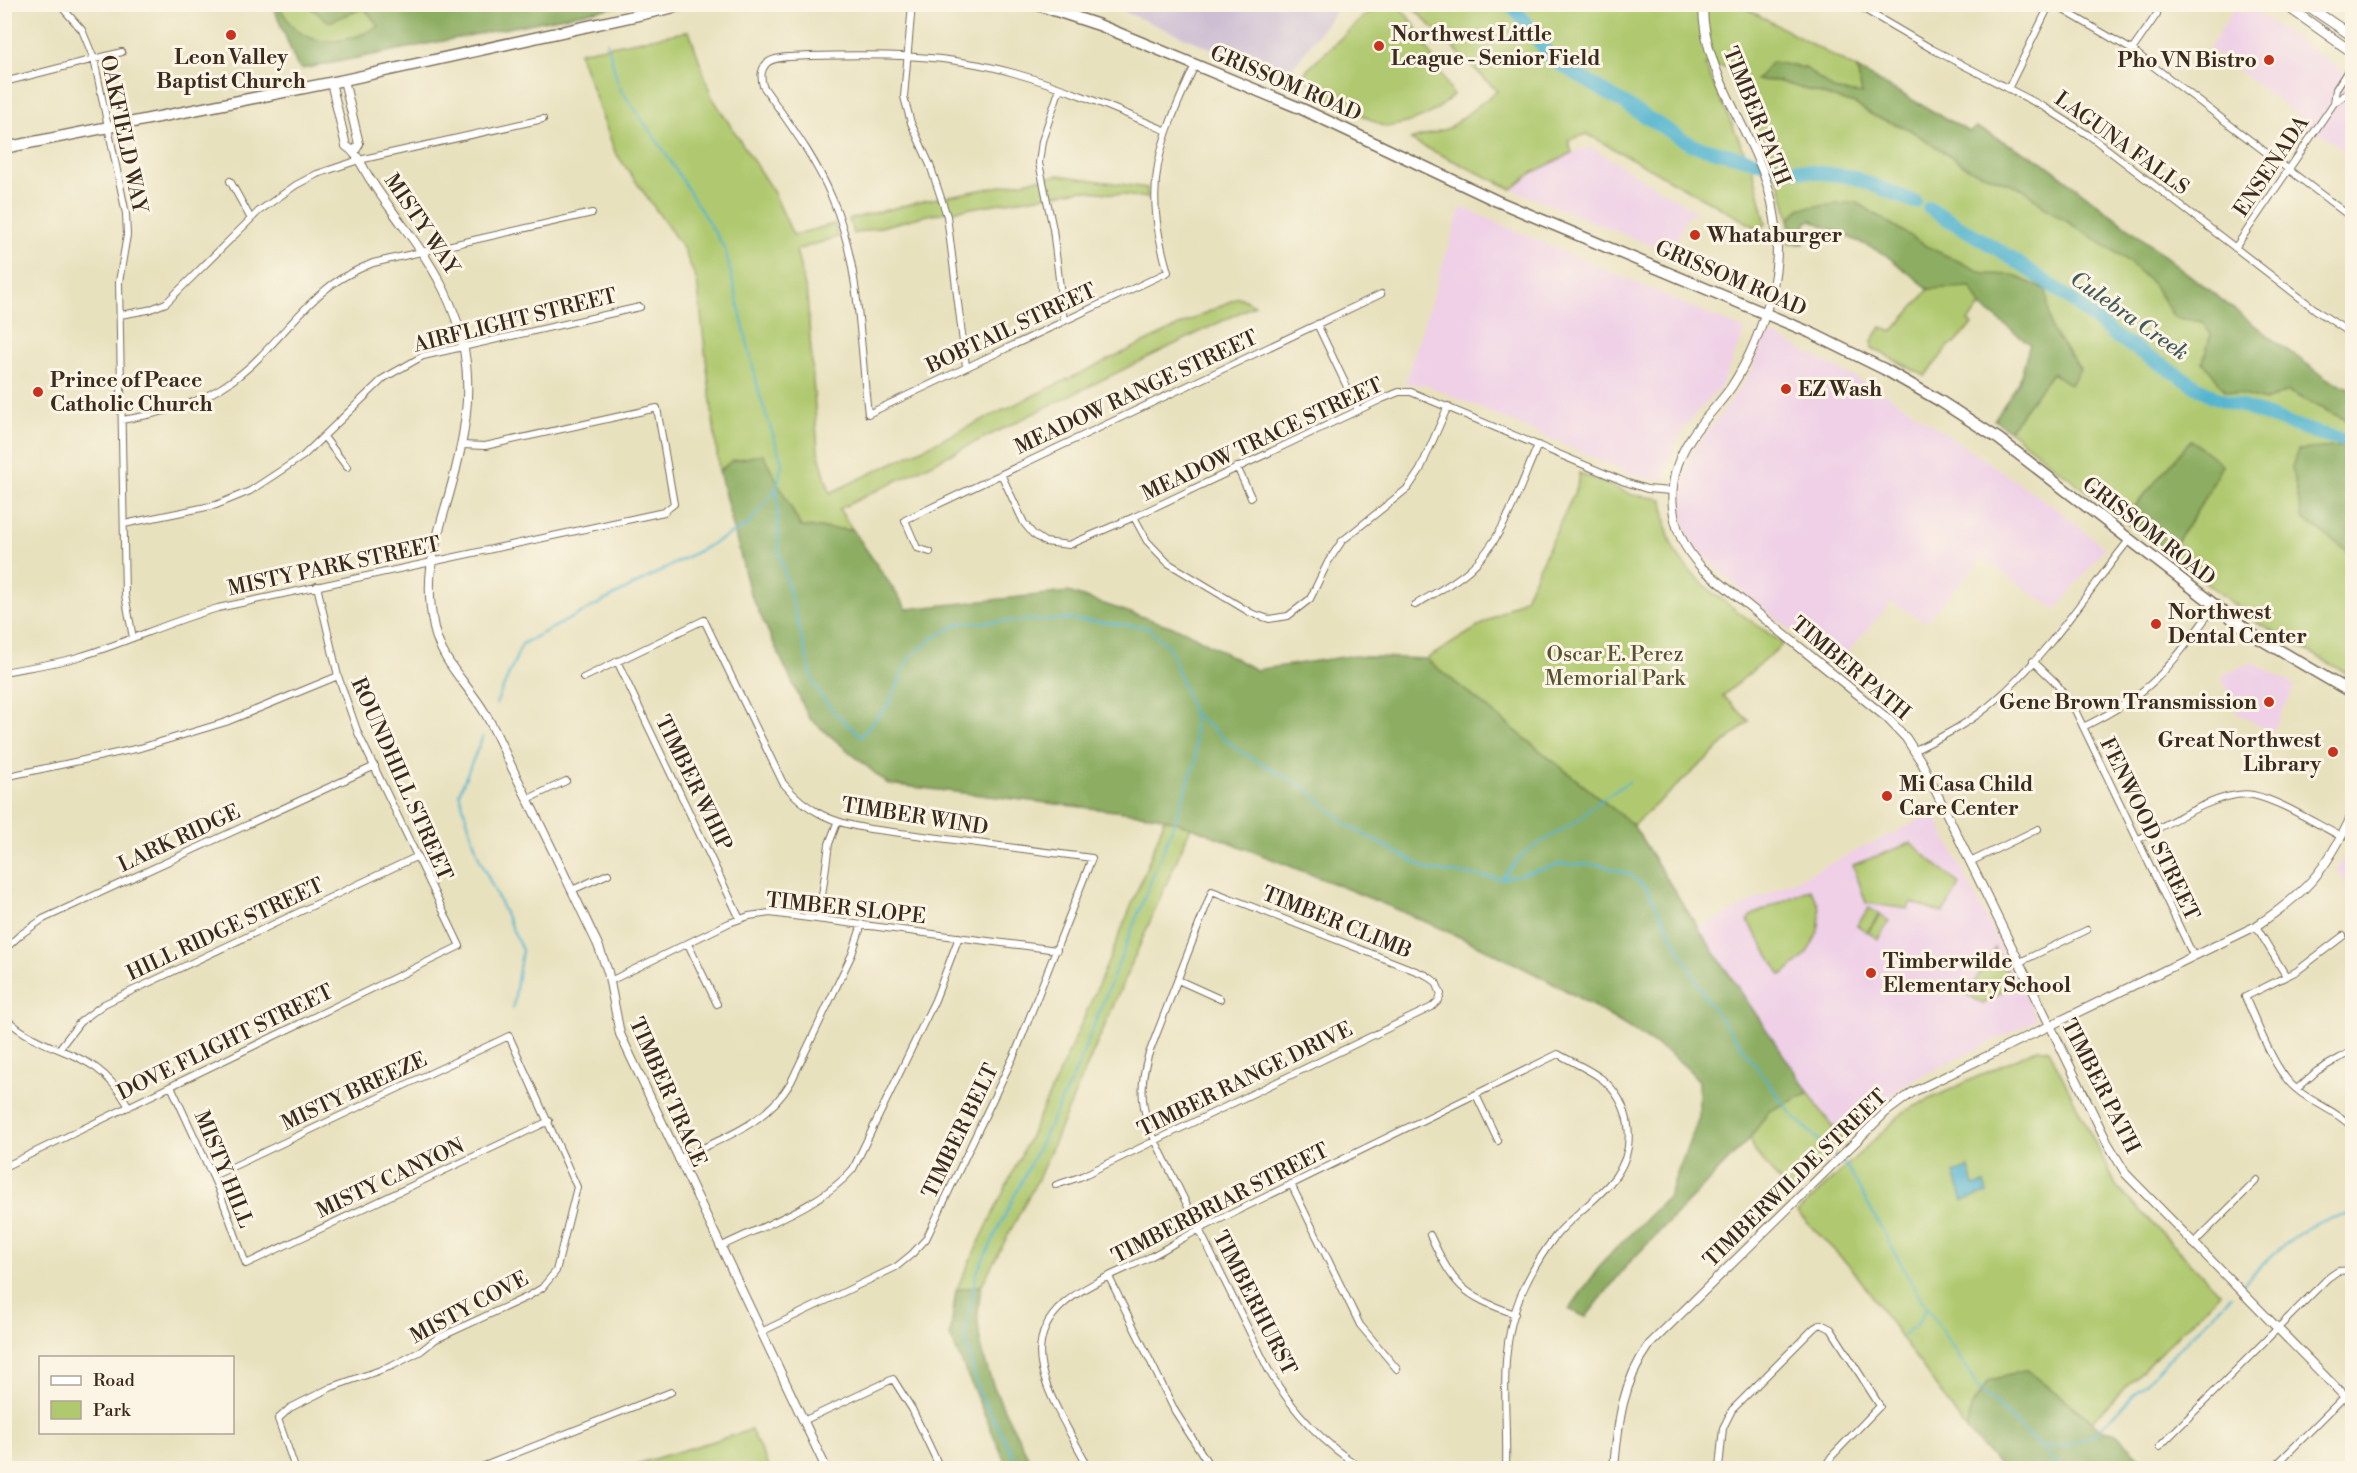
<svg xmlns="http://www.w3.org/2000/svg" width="2357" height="1473" viewBox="0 0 2357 1473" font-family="'Libre Bodoni',serif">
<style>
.built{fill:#efd0e7}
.industrial{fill:#cdbed3}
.green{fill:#b0c96f;stroke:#767a46;stroke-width:1.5}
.forest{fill:#8cad62;stroke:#646c40;stroke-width:1.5}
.water{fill:#51b4cf;stroke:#466f76;stroke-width:1.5}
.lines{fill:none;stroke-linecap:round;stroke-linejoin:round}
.stream{stroke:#51b4cf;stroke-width:2}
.river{stroke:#51b4cf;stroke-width:14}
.minor-casing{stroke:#786a56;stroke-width:8}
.tertiary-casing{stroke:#786a56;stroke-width:10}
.secondary-casing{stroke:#786a56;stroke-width:11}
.primary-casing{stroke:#786a56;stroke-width:13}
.minor{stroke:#fff;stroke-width:6}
.tertiary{stroke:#fff;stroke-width:8}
.secondary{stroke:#fff;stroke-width:9}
.primary{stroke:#fff;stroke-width:10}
.poi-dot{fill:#c8321e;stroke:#fcf5e5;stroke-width:2}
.labels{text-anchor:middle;stroke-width:6;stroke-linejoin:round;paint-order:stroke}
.poi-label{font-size:21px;font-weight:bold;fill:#3b2a1e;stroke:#fcf5e5;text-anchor:start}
.street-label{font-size:21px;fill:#3b2a1e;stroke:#fcf5e5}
.park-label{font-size:21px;fill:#585232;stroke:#fcf5e5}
.water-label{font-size:22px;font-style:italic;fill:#435a5c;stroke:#fcf5e5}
</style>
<rect width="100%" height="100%" fill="#fcf5e5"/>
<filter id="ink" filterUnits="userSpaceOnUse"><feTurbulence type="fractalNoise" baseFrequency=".0167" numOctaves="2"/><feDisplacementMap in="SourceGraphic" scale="12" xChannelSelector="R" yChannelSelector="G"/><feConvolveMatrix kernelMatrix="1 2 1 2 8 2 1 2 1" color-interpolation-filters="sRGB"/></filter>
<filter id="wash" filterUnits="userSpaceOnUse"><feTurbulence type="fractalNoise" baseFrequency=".008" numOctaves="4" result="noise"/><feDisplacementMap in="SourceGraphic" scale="24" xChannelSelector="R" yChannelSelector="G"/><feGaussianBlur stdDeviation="1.35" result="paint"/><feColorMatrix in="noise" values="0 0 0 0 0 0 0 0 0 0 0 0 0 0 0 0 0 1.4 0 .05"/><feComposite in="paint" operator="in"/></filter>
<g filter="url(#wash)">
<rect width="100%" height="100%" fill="#e8e1be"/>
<path class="built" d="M2237 5H2245L2352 77V157L2209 48Z
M1590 147 1697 212 1686 217 1672 254 1512 189 1532 173 1562 156Z
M1461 207 1745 330 1721 386 1690 420 1677 439 1664 480 1639 477 1427 385 1405 383Z
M1774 335 1893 398 2060 511 2105 548 2056 610 1982 558 1925 622 1892 602 1836 665 1749 597 1690 544 1681 508 1683 477 1694 449 1729 404 1752 370 1763 339Z
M2253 662 2295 686 2272 733 2237 713 2221 676Z
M1934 813 2036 1018 2034 1021 1903 1085 1858 1123 1855 1117 1833 1128 1698 928Z
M2352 841V903L2343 877 2336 872Z"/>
<path class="industrial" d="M1108 5H1340L1284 79Z"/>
<path class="green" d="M1381 4 1397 5 1412 21 1453 95C1433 116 1414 123 1385 127L1316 92 1305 72 1363 17Z
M273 5H587L297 65Z
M1410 5H1740L1857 69 1863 94 1836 91 1805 68 1757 80 1777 81 1855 104 1874 116 1909 129 1970 169 2024 189 2044 207 2123 257 2153 284 2174 317 2202 322 2211 334 2203 362 2265 401 2287 391 2352 423V482L2344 475 2343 446 2345 547 2352 554V656L2348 674 2257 622 2169 554 2206 497 2222 465 2191 440 2123 520 2009 430 2052 373 2080 369 2051 329 2046 290 2012 275 1985 274 1926 246 1801 208 1789 219C1778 164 1751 117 1728 67L1705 65 1754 173 1766 224 1759 229 1587 134 1568 140 1572 153 1532 173 1512 189 1410 140 1449 128 1497 91Z
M689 31 712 97 774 193 793 235 834 224 838 237 796 250 807 295 818 451 830 493 1239 297 1255 305 839 509 853 530 801 527 763 454 732 461 719 471 697 281 683 248 615 152 579 52Z
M1059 175 1147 188 1148 198 1081 190 928 215 853 234 849 219 923 201Z
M1971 286 1981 306 1968 321 1972 324 1955 344 1950 345 1925 376 1872 348V341L1881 327 1892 332 1929 289Z
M1579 473 1633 495 1663 499C1665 516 1666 534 1674 549 1694 586 1749 618 1783 644L1723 696 1749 721 1633 825 1426 659 1525 598 1577 487Z
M1165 818 1191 827 1039 1177 981 1286 956 1290C1031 1136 1106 980 1165 818Z
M1911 843 1960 885 1943 913 1911 902 1908 909 1866 903 1853 865Z
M1810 889C1833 920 1811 958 1781 975L1748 922 1750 916Z
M1869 908 1879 914 1867 932 1857 925Z
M1880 915 1889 921 1878 939 1868 932Z
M1995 948 2014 984 1983 1004 1967 994Z
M2038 1048 2049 1050 2117 1187 2220 1293 2092 1421 2027 1370 1971 1408 1969 1433 1854 1271 1797 1212 1905 1111Z
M1809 1093 1833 1128 1855 1117 1858 1123 1789 1193 1752 1148 1750 1138 1769 1111Z
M751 1430 769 1468H623Z"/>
<path class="forest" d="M346 5V4L624 5 302 69 297 65 273 5H278C283 12 288 23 294 28 320 50 353 41 379 26L364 8 329 22 307 5 342 7Z
M1772 62 1805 68 1836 91 1862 94 1857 69 1970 132 1976 127 2043 162 2275 341 2328 379 2352 389V423L2288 391 2265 401 2225 390 2203 362 2211 334 2202 322 2174 317 2153 284 2123 257 2044 207 2024 189 1970 169 1909 129 1874 116 1855 104 1777 81 1756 80Z
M1856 202 1926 246 1985 274 2012 275 2046 290 2051 329 2080 369 2071 385 2052 373 2009 430 1994 420 2019 382 2030 344 1981 306 1971 287 1929 289 1883 253 1811 220 1806 223 1804 244H1789V219L1801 208Z
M2191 440 2222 464 2206 497 2169 554 2123 520Z
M2344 446V475L2352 482V554L2302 518 2292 467 2298 450Z
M763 454 801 527 853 530 907 609 1068 592 1185 631 1256 670 1350 656 1426 659 1633 825 1698 928 1809 1093 1769 1111 1750 1138 1627 1265 1586 1317 1569 1310 1604 1260 1668 1197 1699 1117V1081C1677 1054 1646 1039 1616 1020 1483 937 1336 885 1191 827L1157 816 888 784 809 718 750 593 719 471 732 461Z
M981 1286C980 1298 977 1311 978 1323 981 1375 1012 1423 1034 1468H1008L950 1336 956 1290Z
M2027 1370 2103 1430 2114 1432 2151 1468H2002L1967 1431 1971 1408 1988 1381Z"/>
<path class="water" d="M1969 1168 1974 1186 1984 1183 1987 1193 1963 1201 1954 1173Z"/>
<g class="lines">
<path class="stream" d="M607 42 619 87 664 151 725 249 760 396 782 462 777 488 779 552 814 684C826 706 842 720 861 736L889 704 909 658 933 638 960 623 1069 619 1147 627 1169 647 1193 713 1241 752 1304 787 1349 826 1429 870 1502 879 1561 864 1600 865 1629 874 1647 889 1708 1002 1794 1117 1848 1168 1915 1289 1979 1388 2062 1468
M496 704 522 644 748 525 776 489
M483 736 459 793 478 855 522 950 513 1008
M1502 878 1526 851 1577 821 1593 806 1630 781
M2243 1284C2272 1254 2308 1216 2352 1215
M1903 1335 1917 1324 1926 1308
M2039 1446 2061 1447 2094 1435 2231 1296
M1020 1468 978 1390 965 1338 976 1274 1075 1073 1176 818 1196 760 1193 714"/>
<path class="river" d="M1511 4 1553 60 1692 145 1782 168 1853 177 1915 202
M1929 208 1999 250 2060 291 2118 338 2214 397 2314 432 2352 442"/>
</g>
</g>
<g filter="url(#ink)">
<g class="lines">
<g class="minor-casing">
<path id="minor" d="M59 4 82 30 94 59 126 214 127 235 119 282 125 595 133 638
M912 4 904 97 911 123 930 165 947 216 966 366
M1855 4 1932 49 2044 107 2090 136 2320 313 2352 334
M2053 4 2132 50 2352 218
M2132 50 2157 14
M4 82 122 52
M1060 88 1042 141 1039 163 1053 229 1064 321
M2008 89 2050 4
M2334 103 2336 89 2352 64
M1167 131C1117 110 1067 88 1014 73 948 54 878 54 810 56 799 57 774 55 766 64 760 71 761 78 763 86 788 122 815 157 832 198 860 262 860 345 868 414L1168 272C1142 184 1158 146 1195 65
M230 181 251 219
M2235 248 2334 103 2346 94 2352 85
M120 315 148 310 166 303 259 211 296 185 317 174 359 160 543 119
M1317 324 1358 410
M122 420C162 413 199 405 233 380 268 355 292 317 325 290 339 278 356 270 373 263L592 213
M324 437 347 467
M1237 467 1251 497
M1001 474 1024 523 1033 534 1045 542 1069 545 1134 517 1382 399 1399 392H1411L1625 482 1647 489 1671 491
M1134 517 1147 541 1168 563 1251 613 1269 619 1288 616 1310 599 1328 562 1342 541 1408 488 1420 470 1448 406
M124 524 216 505 250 491 303 456 384 378 423 356 640 307
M930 552 917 548 905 520 1381 294
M1415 605C1433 594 1453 584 1469 570 1505 539 1519 487 1538 445
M617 661 740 919
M2033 661 2056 683 2075 710 2193 955
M4 672C29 667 54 664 78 657 126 643 170 621 218 608L664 512 674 504 657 408 485 446 462 445
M583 678 704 620 783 783C807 812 833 823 870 829L1092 858 1017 1049 926 1239 912 1254 896 1267 761 1332
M2083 727C2153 693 2169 668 2214 607
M1915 750C1944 736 1973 721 1997 699 2047 655 2087 593 2129 540
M4 777 140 748 226 722 338 676
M528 799 566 781
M2137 840C2166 825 2221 789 2253 795 2281 801 2316 824 2342 837
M1970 862 2038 829
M572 890 608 874
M819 918 829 844 837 823
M2256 926 2286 976
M2343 936 2297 971 2245 997C2257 1022 2269 1056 2285 1077 2301 1100 2333 1107 2352 1127
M688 944 717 1004
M4 950 20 935 43 919 375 766
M2020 962 2087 930
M1178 980 1220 999
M610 981 729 923 749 916 770 913 1057 950
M4 1017C51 1061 93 1042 129 1107
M59 1049 80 1022 104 1004 418 856
M171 1086 218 1188 246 1264 549 1121
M2298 1088 2317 1071 2352 1051
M1476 1095 1498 1141
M678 1159C721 1139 766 1125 791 1082L852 954 862 924
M4 1167 460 946 358 733 338 676 317 586
M213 1176 509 1036 577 1187 556 1271 542 1288 527 1297 436 1339 421 1351 392 1366 332 1387 290 1408 278 1419 295 1468
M1291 1184 1360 1325 1397 1369
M1056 1185 1080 1177 1432 1007 1439 1000 1441 994 1436 982 1426 975 1212 891 1148 1056C1139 1086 1141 1112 1155 1140L1269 1371C1292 1410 1323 1444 1362 1468
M1430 1235C1454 1286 1462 1295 1515 1314
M2193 1244 2257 1180
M720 1247C762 1226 823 1205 853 1169L935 1000 959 937
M1109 1277 1175 1411 1211 1468
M803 1421 893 1379 912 1409 940 1468
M2159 1447 2328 1278 2338 1271 2352 1270
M479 1468 671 1392
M1089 1468C1075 1441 1048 1398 1042 1369 1027 1302 1102 1281 1148 1258 1166 1249 1182 1238 1200 1229L1558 1054C1572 1062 1589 1069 1602 1079 1631 1103 1638 1146 1615 1177 1598 1200 1572 1215 1554 1238 1540 1256 1529 1276 1520 1297 1497 1354 1508 1410 1506 1468
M1719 1468 1723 1428 1732 1410 1814 1328 1821 1324 1831 1329 1880 1406 1832 1456 1824 1468
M2273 1468 2345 1396"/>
</g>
<g class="tertiary-casing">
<path id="tertiary" d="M1703 4C1702 58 1734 106 1755 153 1775 195 1783 244 1772 290 1764 322 1750 358 1732 386 1720 404 1704 418 1692 436 1663 479 1666 530 1702 568L1887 718 1906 738 1922 763 2107 1142 2126 1174 2352 1404
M344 80 359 144 355 151
M331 82 346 146C359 154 363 170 372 182 381 196 391 209 401 223 473 317 482 381 449 495 435 544 423 575 434 628 442 663 467 683 485 713 497 733 506 756 517 778 545 833 571 889 598 945L608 972 620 1034 826 1468
M1614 1468C1618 1422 1622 1383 1650 1344L1886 1112 1913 1092 2256 926C2307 892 2326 871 2352 815"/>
</g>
<g class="secondary-casing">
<path id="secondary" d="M2284 4 2352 52
M2305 4 2352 36"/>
</g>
<g class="primary-casing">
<path id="primary" d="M1035 4 1099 25 1302 109 1497 201 1809 332 1884 369 1940 401 1999 439 2255 636 2352 693
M4 148 344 80 688 4"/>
</g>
<use href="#minor" class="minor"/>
<use href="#tertiary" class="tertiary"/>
<use href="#secondary" class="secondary"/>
<use href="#primary" class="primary"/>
</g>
</g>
<g class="poi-dot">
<circle cx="231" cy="35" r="6"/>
<circle cx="1379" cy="46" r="6"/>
<circle cx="2269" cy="60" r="6"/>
<circle cx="1695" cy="235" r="6"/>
<circle cx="1786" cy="389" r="6"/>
<circle cx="38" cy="392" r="6"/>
<circle cx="2156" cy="624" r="6"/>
<circle cx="2269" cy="702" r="6"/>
<circle cx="2333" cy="752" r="6"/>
<circle cx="1887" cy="796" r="6"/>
<circle cx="1871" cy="973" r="6"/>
</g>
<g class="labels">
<g class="poi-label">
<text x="1391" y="41">Northwest Little<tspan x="1391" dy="24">League - Senior Field</tspan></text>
<text x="231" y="64" text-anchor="middle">Leon Valley<tspan x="231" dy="24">Baptist Church</tspan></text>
<text x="2257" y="67" text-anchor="end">Pho VN Bistro</text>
<text x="1707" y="242">Whataburger</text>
<text x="50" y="387">Prince of Peace<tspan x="50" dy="24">Catholic Church</tspan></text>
<text x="1798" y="396">EZ Wash</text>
<text x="2168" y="619">Northwest<tspan x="2168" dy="24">Dental Center</tspan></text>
<text x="2257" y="709" text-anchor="end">Gene Brown Transmission</text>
<text x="2321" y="747" text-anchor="end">Great Northwest<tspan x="2321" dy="24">Library</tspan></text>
<text x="1899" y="791">Mi Casa Child<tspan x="1899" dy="24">Care Center</tspan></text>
<text x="1883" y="968">Timberwilde<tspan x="1883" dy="24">Elementary School</tspan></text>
</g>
<g class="street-label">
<text transform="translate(1286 83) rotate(23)" y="7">GRISSOM ROAD</text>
<text transform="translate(1757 116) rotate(68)" y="7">TIMBER PATH</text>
<text transform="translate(124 134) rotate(78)" y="7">OAKFIELD WAY</text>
<text transform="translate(2122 143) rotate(36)" y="7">LAGUNA FALLS</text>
<text transform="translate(2271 166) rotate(-56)" y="7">ENSENADA</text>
<text transform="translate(422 224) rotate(56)" y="7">MISTY WAY</text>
<text transform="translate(1731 278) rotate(23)" y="7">GRISSOM ROAD</text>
<text transform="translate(515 320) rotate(-14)" y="7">AIRFLIGHT STREET</text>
<text transform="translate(1011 328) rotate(-25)" y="7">BOBTAIL STREET</text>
<text transform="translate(1136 392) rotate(-25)" y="7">MEADOW RANGE STREET</text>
<text transform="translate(1262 439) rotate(-25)" y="7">MEADOW TRACE STREET</text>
<text transform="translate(2149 531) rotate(38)" y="7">GRISSOM ROAD</text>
<text transform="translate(334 566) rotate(-12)" y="7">MISTY PARK STREET</text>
<text transform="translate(1851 668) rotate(40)" y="7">TIMBER PATH</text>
<text transform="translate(402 779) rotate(66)" y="7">ROUNDHILL STREET</text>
<text transform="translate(694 783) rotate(64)" y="7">TIMBER WHIP</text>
<text transform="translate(915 816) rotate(9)" y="7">TIMBER WIND</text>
<text transform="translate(2150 829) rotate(64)" y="7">FENWOOD STREET</text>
<text transform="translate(179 838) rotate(-25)" y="7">LARK RIDGE</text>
<text transform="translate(846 908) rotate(6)" y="7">TIMBER SLOPE</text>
<text transform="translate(1337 922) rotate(22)" y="7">TIMBER CLIMB</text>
<text transform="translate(225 929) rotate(-25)" y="7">HILL RIDGE STREET</text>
<text transform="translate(225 1042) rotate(-26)" y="7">DOVE FLIGHT STREET</text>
<text transform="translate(1245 1079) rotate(-26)" y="7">TIMBER RANGE DRIVE</text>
<text transform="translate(2101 1086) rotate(63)" y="7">TIMBER PATH</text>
<text transform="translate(354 1091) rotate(-25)" y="7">MISTY BREEZE</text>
<text transform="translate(668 1092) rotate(66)" y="7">TIMBER TRACE</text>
<text transform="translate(960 1131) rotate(-64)" y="7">TIMBER BELT</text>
<text transform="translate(224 1169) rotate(68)" y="7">MISTY HILL</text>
<text transform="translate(390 1178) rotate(-25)" y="7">MISTY CANYON</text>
<text transform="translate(1795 1178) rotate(-44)" y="7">TIMBERWILDE STREET</text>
<text transform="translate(1220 1203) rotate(-27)" y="7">TIMBERBRIAR STREET</text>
<text transform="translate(1255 1303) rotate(63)" y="7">TIMBERHURST</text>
<text transform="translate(469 1307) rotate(-28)" y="7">MISTY COVE</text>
</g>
<g class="park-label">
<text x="1615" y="661">Oscar E. Perez<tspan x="1615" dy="24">Memorial Park</tspan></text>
</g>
<g class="water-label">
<text transform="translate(2130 315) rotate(35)" y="8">Culebra Creek</text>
</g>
</g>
<rect width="2357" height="1473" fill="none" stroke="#fcf5e5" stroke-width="24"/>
<rect x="39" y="1356" width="195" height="78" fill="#fcf5e5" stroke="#afa495" stroke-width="1.5"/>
<rect x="51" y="1376" width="30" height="9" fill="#ffffff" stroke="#afa495" stroke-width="1.5"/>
<text x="93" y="1386" font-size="18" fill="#3b2a1e">Road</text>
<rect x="51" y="1401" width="30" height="18" fill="#b0c96f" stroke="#afa495" stroke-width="1.5"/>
<text x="93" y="1416" font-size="18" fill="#3b2a1e">Park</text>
</svg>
